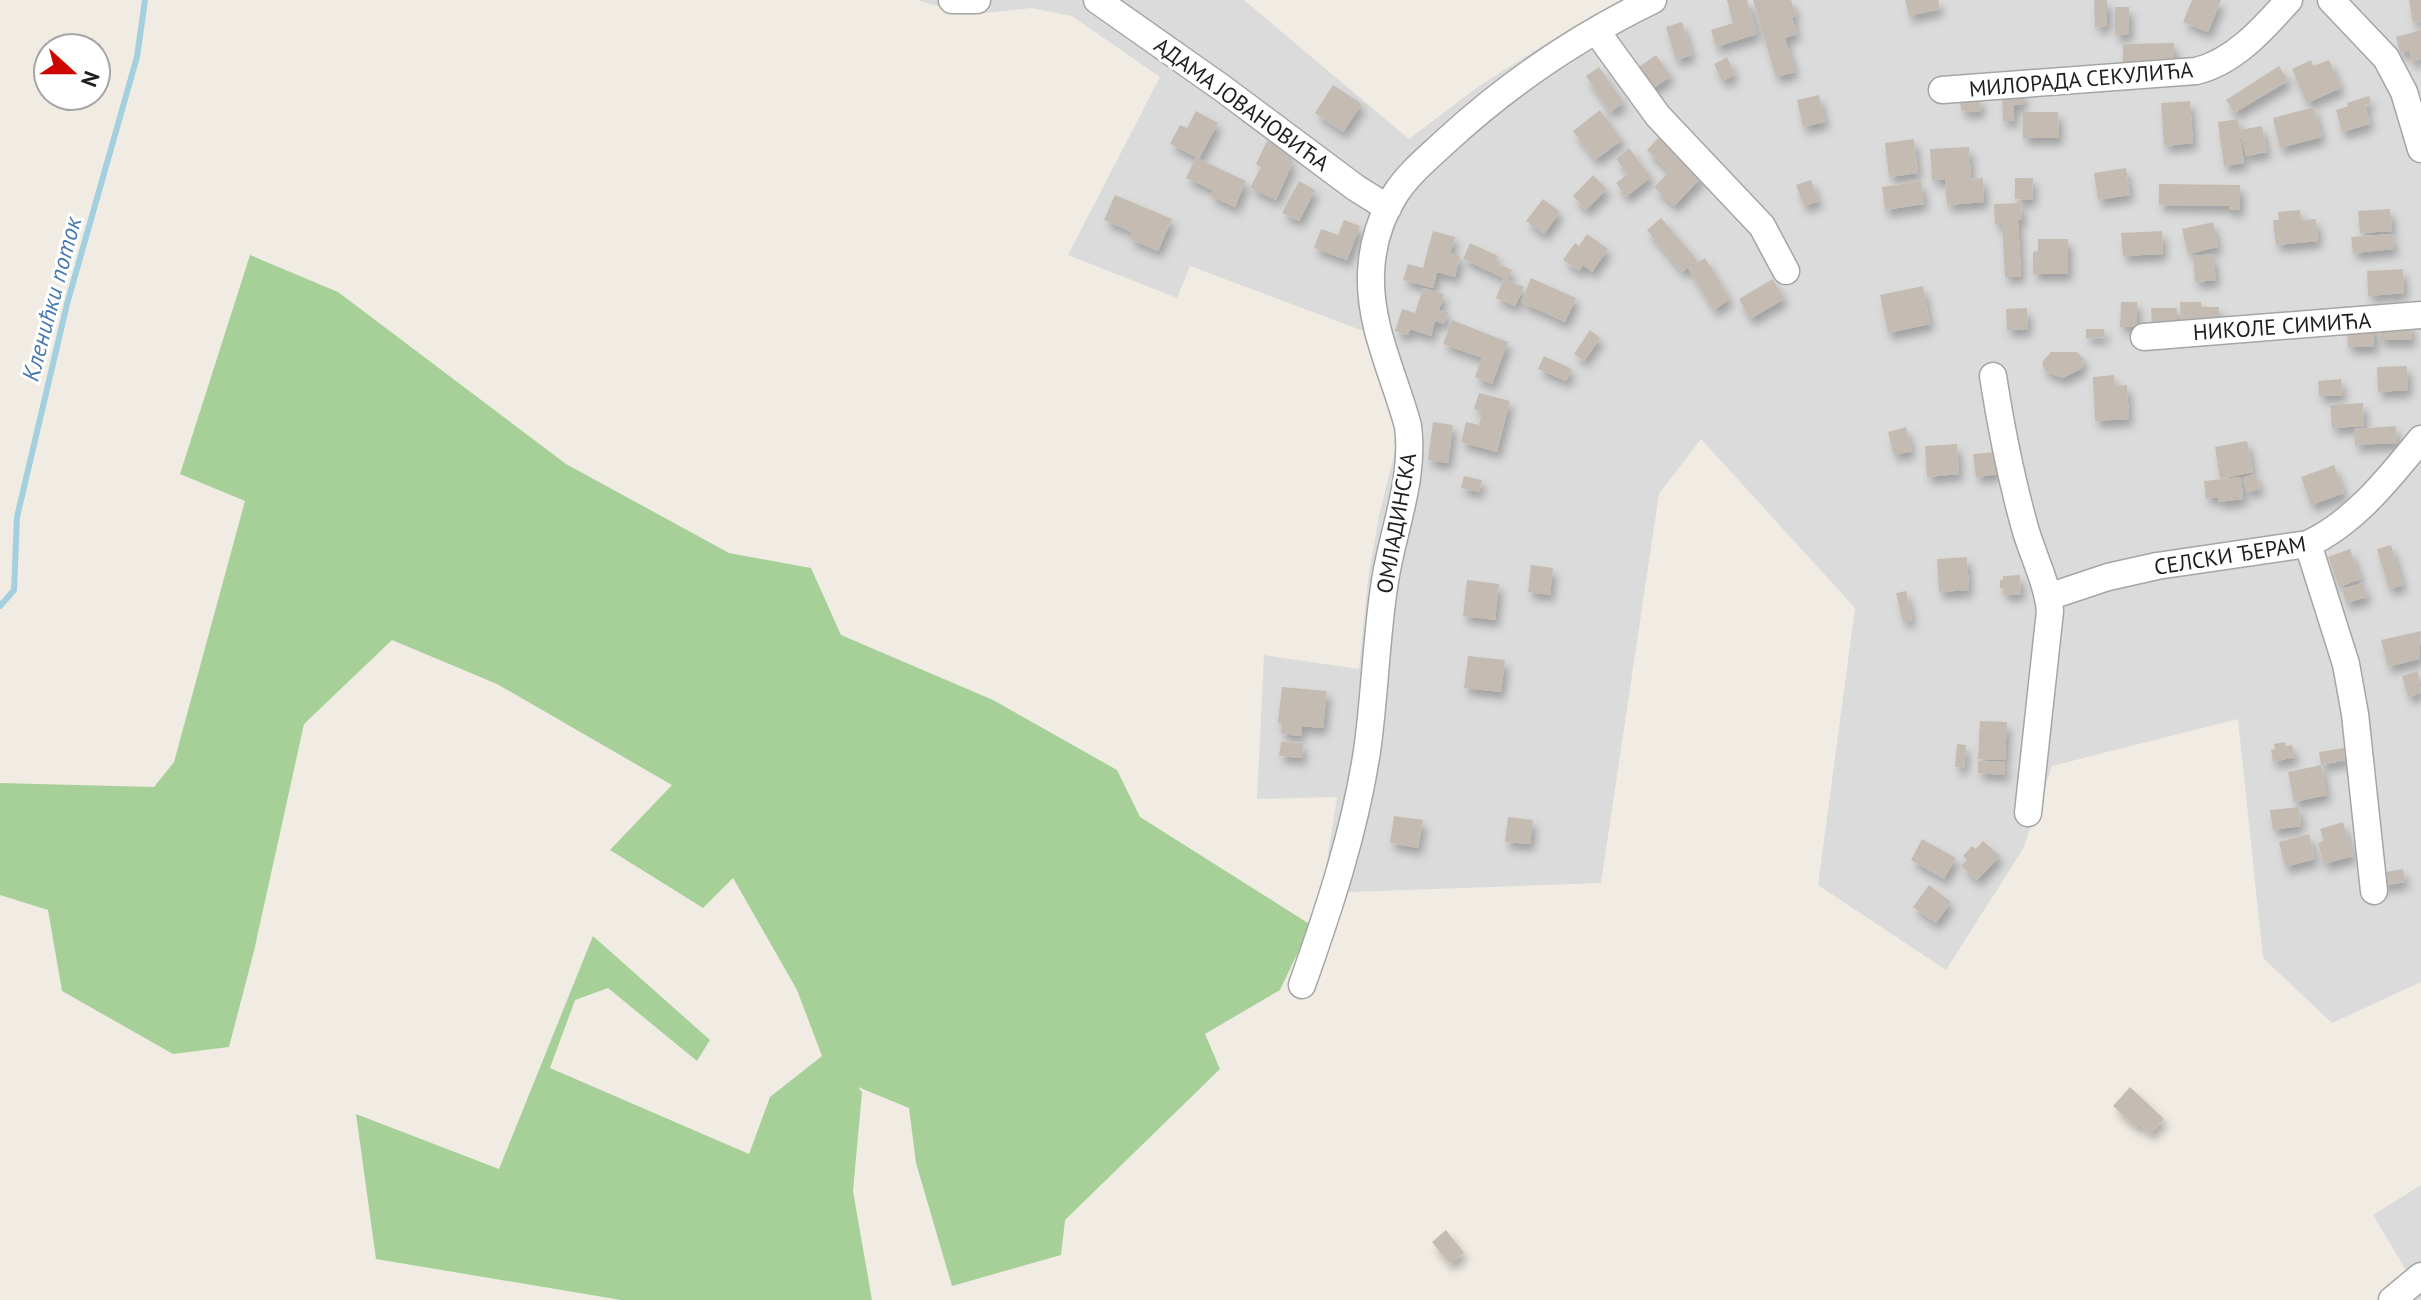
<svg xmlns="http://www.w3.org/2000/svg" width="2421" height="1300" viewBox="0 0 2421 1300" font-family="'PT Sans',sans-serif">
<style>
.residential{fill:#dcdbdb}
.forest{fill:#a7d098}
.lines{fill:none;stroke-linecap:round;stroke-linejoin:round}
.stream{stroke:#a4cfde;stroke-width:6}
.building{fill:#c4bcb3;filter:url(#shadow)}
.minor-casing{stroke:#a5a5a5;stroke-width:29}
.minor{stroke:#fff;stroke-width:26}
.labels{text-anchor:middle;stroke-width:6;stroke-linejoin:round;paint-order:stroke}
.street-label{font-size:22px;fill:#1e1e1e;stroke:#fff}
.water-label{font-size:24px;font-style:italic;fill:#4879b0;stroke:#fff}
</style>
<defs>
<filter id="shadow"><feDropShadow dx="4" dy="7" stdDeviation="4" flood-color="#0004"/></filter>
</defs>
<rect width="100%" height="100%" fill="#f0ece4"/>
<path class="residential" d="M917 0H1244L1409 139 1479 86 1574 26 1630 0H2421V982L2332 1023 2263 958 2238 719 2052 766 2023 849 1946 970 1818 885 1855 608 1701 439 1659 494 1601 883 1322 893 1337 797 1257 799 1264 655 1359 669 1368 579 1379 516 1397 443 1392 377 1366 332 1190 266 1177 298 1068 255 1160 77 1072 16 1031 8 968 15Z
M2421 1185V1300H2391L2410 1277 2373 1215Z"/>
<path class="forest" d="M250 255 338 292 566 464 729 553 811 568 841 635 993 700 1117 770 1140 817 1311 925 1280 990 1205 1034 1220 1069 1065 1220 1061 1255 952 1286 916 1163 909 1108 858 1087 862 1092 853 1191 872 1300H621L376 1259 356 1114 499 1169 593 936 710 1040 697 1061 608 988 575 1000 550 1068 749 1154 770 1097 822 1056 797 990 733 878 703 908 610 850 672 785 497 684 392 640 304 724 254 951 229 1047 173 1054 62 991 48 910 0 895V783L154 787 174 762 245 501 180 474Z"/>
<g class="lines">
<path class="stream" d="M0 606 14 590 17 517 67 304 137 57 145 0"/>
</g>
<path class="building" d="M1727 0H1747L1757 34 1716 47 1711 30 1733 23Z
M1753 0H1791L1796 16 1792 17 1797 34 1785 38 1795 72 1776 77Z
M1905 0H1938L1940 9 1909 16Z
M2094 0H2107V26L2095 27Z
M2192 0H2221L2208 32 2183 22Z
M2409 0H2421V21L2413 23Z
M2115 7H2129V35H2115Z
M1682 22 1692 55 1676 60 1666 27Z
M2421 30V59L2412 62 2409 51 2400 53 2396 37Z
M2174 43V64L2123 65V44Z
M1656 55 1671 76 1648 92 1633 71Z
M1727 57 1735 75 1722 81 1714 64Z
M2311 60 2313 66 2329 60 2341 88 2307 103 2292 69Z
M2279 66 2288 81 2234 113 2226 100Z
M1599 67 1624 103 1610 112 1586 76Z
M1333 85 1362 104 1343 132 1315 113Z
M2023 92V105H2014V121H2003L2002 93Z
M1819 95 1825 122 1803 127 1797 100Z
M2369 96 2371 103 2365 105 2370 124 2342 132 2336 110 2348 106 2347 103Z
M1980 97 1981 111 1966 112V110H1961L1960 100Z
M2190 101 2193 143 2164 146 2161 103Z
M2314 107 2322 137 2280 148 2273 118Z
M1600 110 1622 140 1595 160 1573 131Z
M1196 111 1218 123 1199 159 1246 181 1235 207 1210 196 1213 190 1186 178 1196 157 1170 144 1180 125 1187 128Z
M2023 112H2058L2059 138H2023Z
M2238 119 2244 163 2224 166 2218 122Z
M2262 126 2267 152 2246 156 2240 130Z
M1660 136 1702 177 1674 206 1654 187 1669 172 1647 150Z
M1914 139 1918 173 1889 177 1885 143Z
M1267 141 1289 151 1286 159 1293 162 1276 200 1250 188 1261 167 1256 164Z
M1969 147 1971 179 1983 178 1984 202 1947 205 1945 179 1932 180 1930 149Z
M1629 148 1651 177 1626 197 1616 183 1628 174 1616 159Z
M2126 168 2130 195 2098 200 2094 173Z
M1593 175 1607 189 1586 210 1573 196Z
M2015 178H2033L2032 200 2015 199Z
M1811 180 1819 201 1804 206 1796 185Z
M1299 181 1315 190 1299 221 1282 213Z
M1921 181 1924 204 1885 210 1882 187Z
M2159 184 2240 185V210H2229V206L2159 205Z
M1115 195 1172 219 1158 251 1130 239 1132 232 1104 220Z
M1543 199 1560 212 1544 234 1526 221Z
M2021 203 2022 220H2018L2021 276 2005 277 2002 224H1995L1994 204Z
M2390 209 2392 231 2360 233 2358 211Z
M2300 210 2301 220 2316 219 2318 241 2276 245 2273 220H2279L2278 212Z
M1661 218 1697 260 1682 272 1647 230Z
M1344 220 1360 226 1347 260 1314 248 1321 229 1338 235Z
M2213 222 2218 247 2188 254 2182 229Z
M1433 231 1455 237 1450 253 1460 256 1455 277 1437 272 1433 288 1403 280 1408 264 1423 268Z
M2162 231 2163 254 2123 256 2121 233Z
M1587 234 1608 249 1592 272 1583 265 1579 271 1563 260 1575 243 1579 246Z
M2392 234 2394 249 2353 253 2351 237Z
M2038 239H2068V274H2033V252L2038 251Z
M1470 243 1498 256 1495 263 1512 270 1507 280 1524 287 1515 306 1496 298 1504 278 1463 259Z
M2213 254 2216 280 2195 282 2193 256Z
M1705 258 1730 299 1714 310 1688 268Z
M2403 269 2404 293 2368 296 2367 271Z
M1531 278 1576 298 1565 322 1521 302Z
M1773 279 1784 299 1750 319 1739 299Z
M1923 286 1930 324 1888 333 1880 295Z
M1423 288 1444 294 1439 310 1448 312 1444 324 1435 321 1431 336 1410 329 1408 335 1395 331 1402 309 1415 313Z
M2121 302H2137V327H2120Z
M2180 302H2201V307H2219V326L2181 327Z
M2027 308 2028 329 2007 330 2006 309Z
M2151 308H2177V323L2152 324Z
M1452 320 1508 342 1492 384 1475 377 1482 358 1443 344Z
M2411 323 2412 340H2380L2379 324Z
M2374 324V347H2348L2347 325Z
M2086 329H2104L2105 337 2086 338Z
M1590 330 1600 338 1584 361 1574 354Z
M2051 352H2077L2083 358 2082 368 2063 378 2049 373 2044 369 2042 362Z
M1544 356 1572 369 1566 381 1538 369Z
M2407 366 2408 390 2378 392 2377 367Z
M2114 375 2115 386 2127 385 2129 419 2095 421 2093 377Z
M2341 379 2343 395 2319 396 2318 381Z
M1479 393 1510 401 1497 452 1461 442 1466 422 1479 425 1482 411 1474 409Z
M2363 403 2364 426 2332 428 2330 405Z
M1433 422 1453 425 1448 463 1428 460Z
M2396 426 2397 443 2355 445 2354 429Z
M1906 427 1912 451 1894 455 1888 432Z
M2247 441 2253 472 2220 479 2215 447Z
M1957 444 1959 474 1927 477 1925 446Z
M1996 452 1998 474 1976 477 1973 454Z
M2334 465 2344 493 2311 505 2301 477Z
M2256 474 2260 489 2247 492 2243 478Z
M1464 476 1482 480 1479 492 1461 488Z
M2241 477 2243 499 2219 502 2218 497 2206 498 2204 481Z
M2391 545 2403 585 2389 589 2377 549Z
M2350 549 2361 579 2339 587 2328 557Z
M1967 557 1969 590 1939 592 1937 559Z
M1531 565 1553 568 1550 595 1528 592Z
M2020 575 2021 594 2004 595V588H2000V580H2003V576Z
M1467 580 1499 584 1495 620 1463 616Z
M2363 583 2367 597 2346 603 2342 589Z
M1906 591 1912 620 1903 622 1896 593Z
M2421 631 2419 659 2388 667 2381 640Z
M1468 656 1505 660 1501 692 1464 688Z
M2418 671 2421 693 2408 697 2402 676Z
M1282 687 1327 691 1323 728 1302 726 1301 736 1281 734 1282 724 1278 723Z
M1980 721 2007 722 2005 760 1978 759Z
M1281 742 1303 743 1302 758 1279 756Z
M2285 742 2286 746 2292 745 2295 757 2273 762 2271 750 2275 749 2274 744Z
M1957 744 1966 745 1964 768 1955 767Z
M2344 748 2346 760 2321 765 2319 752Z
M1978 761 2005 762V775L1978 773Z
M2321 765 2327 795 2294 802 2288 772Z
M2299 807 2301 826 2273 830 2270 810Z
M1394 816 1423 820 1418 848 1390 843Z
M1508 817 1533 820 1530 844 1505 842Z
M2343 822 2353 856 2324 864 2318 843 2324 841 2320 829Z
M2309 834 2315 859 2285 867 2279 842Z
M1922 839 1956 858 1944 879 1911 860Z
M1983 841 2000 856 1977 880 1961 866 1967 860 1963 856 1972 846 1976 849Z
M2403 869 2405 882 2382 886 2380 873Z
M1929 885 1951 902 1936 923 1913 907Z
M2130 1087 2164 1119 2150 1134 2139 1124 2136 1127 2113 1106Z
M1446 1230 1464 1253 1450 1264 1432 1242Z"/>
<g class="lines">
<g class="minor-casing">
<path id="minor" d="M952 0H977
M1097 0 1222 88 1356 188 1388 208
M2331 0 2386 58 2404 92 2421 149
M1597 32 1658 116 1762 226 1786 271
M1942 90 2196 71C2234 62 2263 29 2289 0
M2144 337 2421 315
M1993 376C2001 427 2011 478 2025 528 2033 556 2047 582 2050 611L2028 813
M2308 544 2346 664 2355 714 2374 891
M2048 597 2108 577 2157 566 2308 544C2355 522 2389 478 2421 439
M1302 985C1329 909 1355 831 1367 751 1375 695 1376 637 1385 581 1393 529 1415 479 1408 426 1394 374 1369 327 1371 273 1372 245 1381 216 1396 193 1410 172 1429 157 1447 140 1507 85 1579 36 1653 0
M2392 1300 2421 1276"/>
</g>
<use href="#minor" class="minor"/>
</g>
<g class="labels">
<g class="street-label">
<text transform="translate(2081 79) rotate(-5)" y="8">МИЛОРАДА СЕКУЛИЋА</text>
<text transform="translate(1242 104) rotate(36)" y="8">АДАМА ЈОВАНОВИЋА</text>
<text transform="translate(2282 326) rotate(-4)" y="8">НИКОЛЕ СИМИЋА</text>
<text transform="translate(1396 523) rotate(-80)" y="8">ОМЛАДИНСКА</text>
<text transform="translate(2230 555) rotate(-9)" y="8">СЕЛСКИ ЂЕРАМ</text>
</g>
<g class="water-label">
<text transform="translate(52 299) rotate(-75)" y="8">Кленићки поток</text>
</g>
</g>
<g transform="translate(72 72) rotate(111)"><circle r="38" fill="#ffffff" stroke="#a5a5a5" stroke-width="2"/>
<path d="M0-6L14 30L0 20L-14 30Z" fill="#cd0600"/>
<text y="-12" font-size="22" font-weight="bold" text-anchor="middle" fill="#1e1e1e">N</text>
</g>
</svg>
